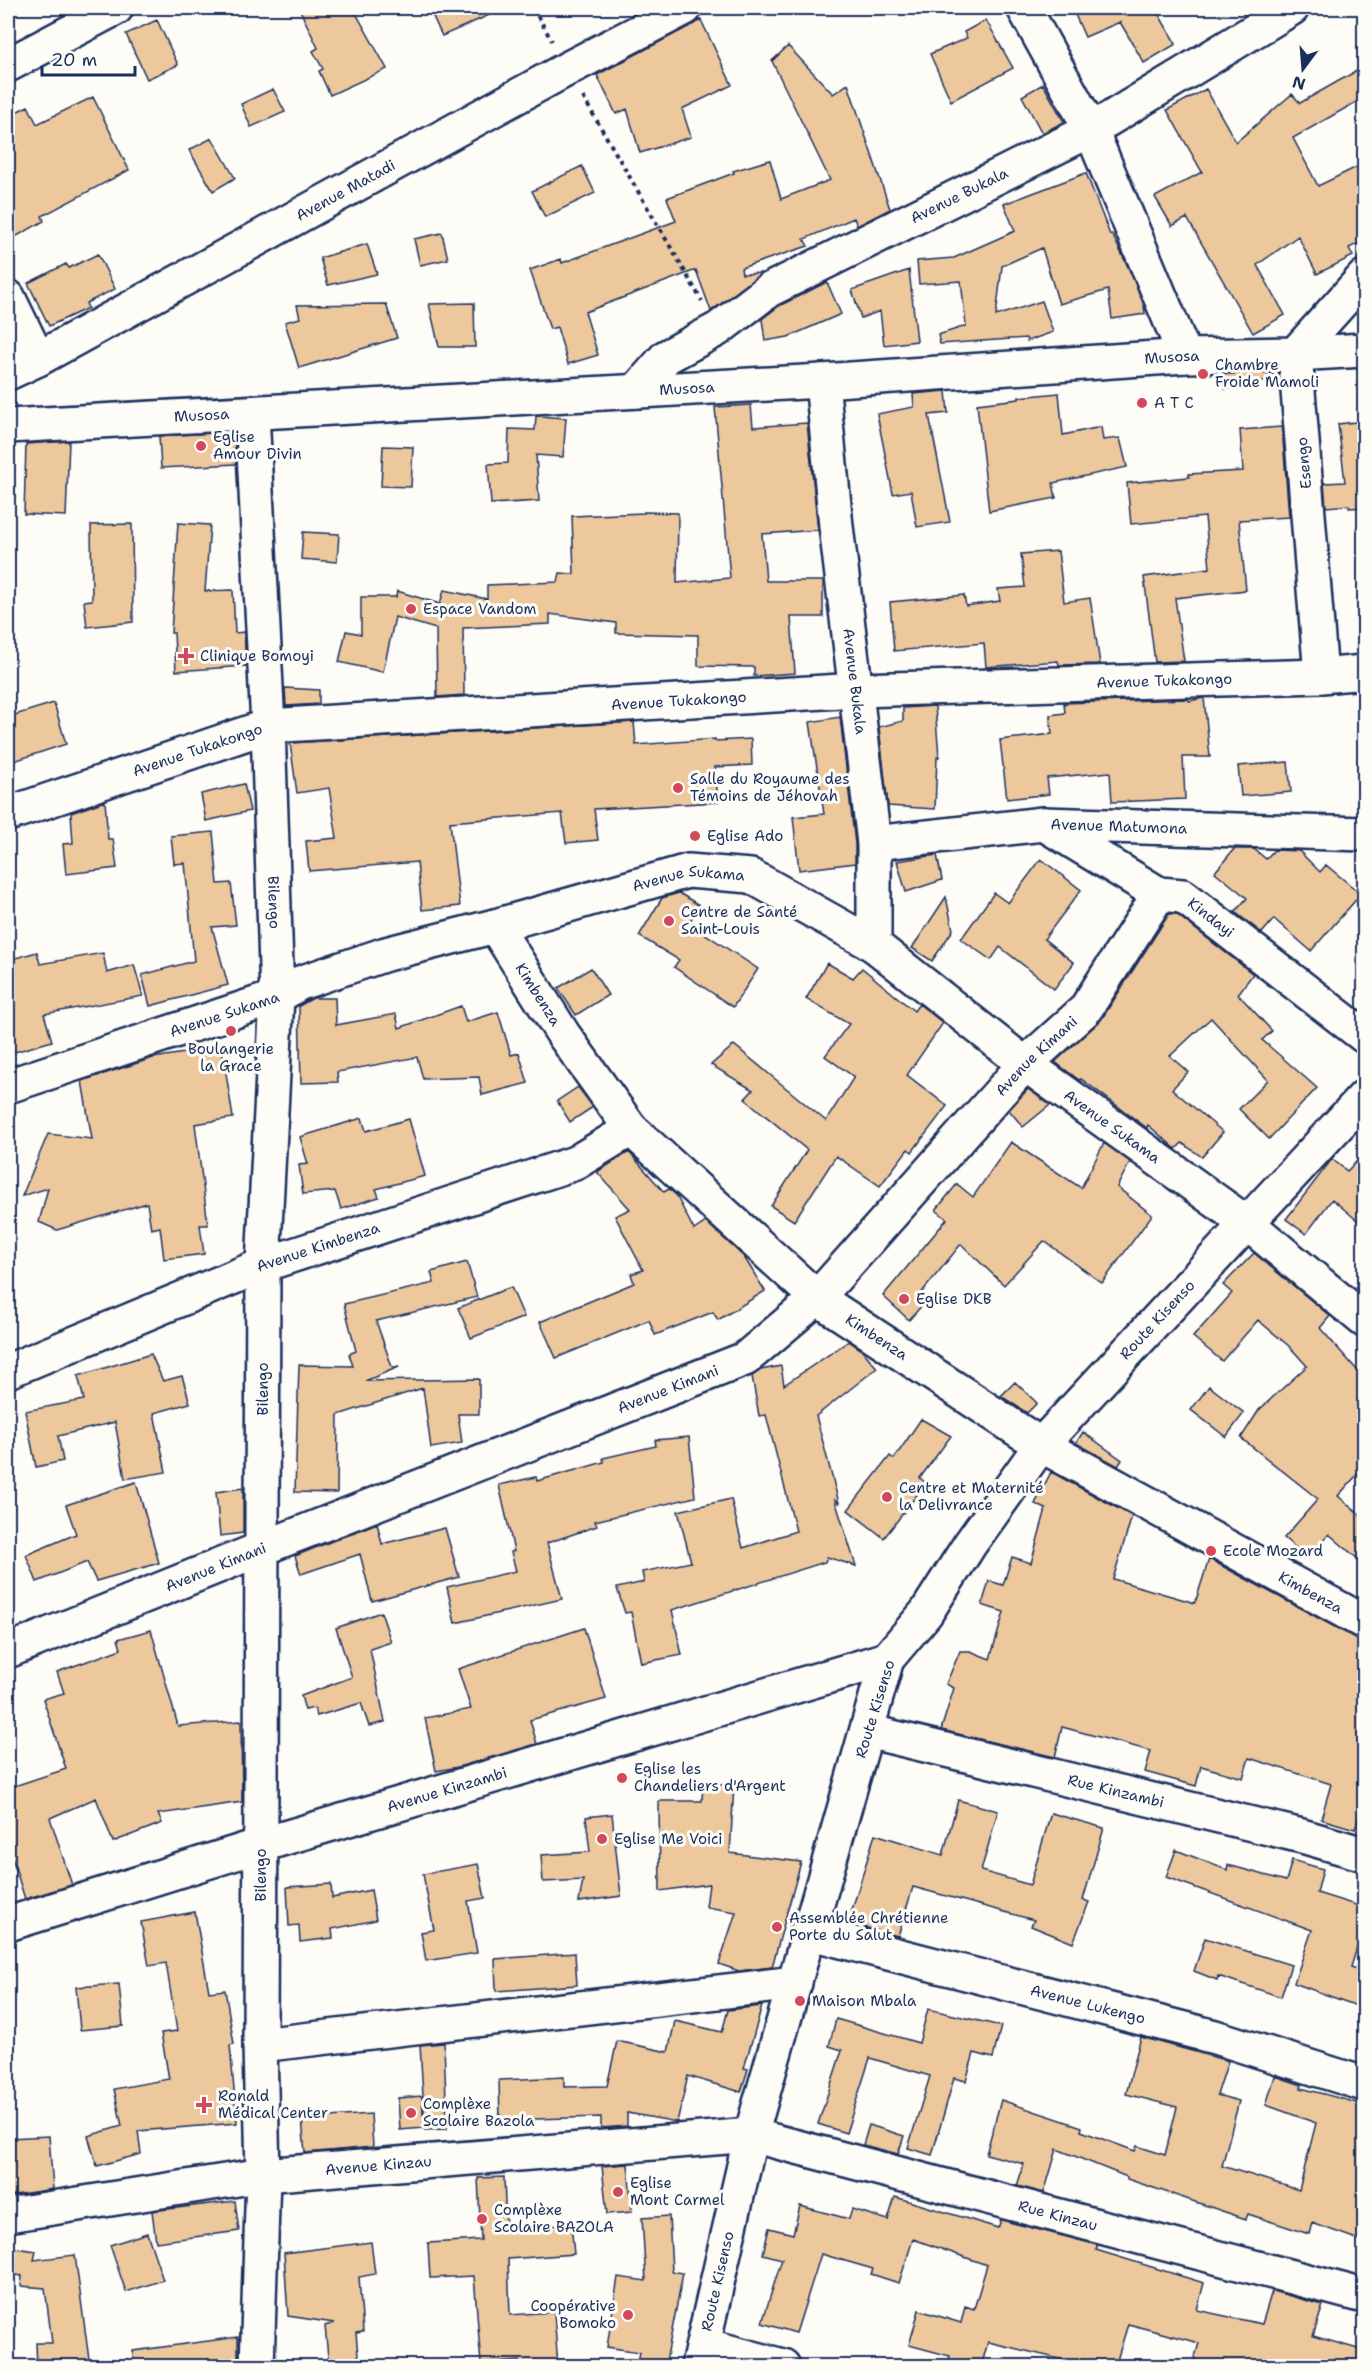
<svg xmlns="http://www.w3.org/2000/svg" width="1372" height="2374" viewBox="0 0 1372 2374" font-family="'Shantell Sans',sans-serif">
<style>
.building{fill:#edc89d;stroke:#1b2f5e;stroke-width:1.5}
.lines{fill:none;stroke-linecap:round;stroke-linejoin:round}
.minor-casing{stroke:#1b2f5e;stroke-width:38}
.path{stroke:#1b2f5e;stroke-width:4;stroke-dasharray:4.5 4.5;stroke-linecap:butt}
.minor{stroke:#fdfcf7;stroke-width:33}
.poi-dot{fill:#d1495b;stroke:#fdfcf7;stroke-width:2}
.labels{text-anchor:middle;stroke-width:6;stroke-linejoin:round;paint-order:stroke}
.street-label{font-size:15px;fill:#1b2f5e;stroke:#fdfcf7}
.poi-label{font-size:15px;fill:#1b2f5e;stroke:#fdfcf7;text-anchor:start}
</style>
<rect width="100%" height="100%" fill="#fdfcf7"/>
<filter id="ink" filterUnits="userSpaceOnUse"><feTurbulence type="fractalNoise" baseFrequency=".0167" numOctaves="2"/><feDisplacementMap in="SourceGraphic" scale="12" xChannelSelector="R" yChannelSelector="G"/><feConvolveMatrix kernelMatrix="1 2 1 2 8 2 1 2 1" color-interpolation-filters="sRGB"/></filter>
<g filter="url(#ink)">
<path class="building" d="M299 8H353L387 69 330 95 319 71 323 69 313 51 318 48Z
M429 8H505L442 36Z
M1072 8H1155L1176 44 1144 63 1120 22 1085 37Z
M157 20 178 65 147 79 126 34Z
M701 20 732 85 682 109 691 137 640 153 627 109 616 114 597 75Z
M986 20 1013 68 951 101 930 54 967 38 964 32Z
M788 46 833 94 848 84 890 209 857 226 854 218 804 239 808 246 741 268 742 274 762 273 711 311 696 270 585 312 598 355 568 364 557 327 550 329 530 270 561 259 562 263 676 221 667 198 734 173 733 171 770 160 781 199 830 180 772 61Z
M1365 66V97L1293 138 1318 186 1365 163V240L1349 248 1353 256 1317 274 1298 236 1257 265 1285 315 1253 333 1187 218 1172 226 1155 197 1202 172 1167 110 1206 89 1236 142 1292 94 1300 103Z
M1043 84 1064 122 1042 133 1022 96Z
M273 89 285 112 251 127 241 104Z
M93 97 129 170 42 216 44 221 8 241V116L28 106 37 124Z
M212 138 235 178 213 191 189 150Z
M582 166 595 193 545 217 532 191Z
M1086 173 1110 235 1112 234 1130 271 1144 305 1145 314 1112 319 1108 290 1059 304 1042 248 1002 266 996 316 1042 301 1053 332 1027 341 1026 338 940 344 938 335 966 326 961 281 919 284 917 261 954 258 1015 231 1004 204Z
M442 233 448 259 420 265 414 239Z
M367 244 377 274 328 285 320 258Z
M98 254 115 289 86 303 88 308 49 326 28 283 66 264 69 268Z
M909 270 917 341 884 345 880 311 861 318 852 290Z
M827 282 841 314 788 337 765 341 762 319 779 306Z
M474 303 475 347H439L429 304Z
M386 304 397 338 299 368 285 322 300 318 297 305Z
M1271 373 1278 378 1225 389 1221 374Z
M946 391 948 413 929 415 950 522 917 527 911 491 893 494 877 414 914 407 913 394Z
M1059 393 1063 435 1101 427 1103 440 1120 438 1127 467 1053 483 1056 498 989 511 977 404 1019 399V397Z
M751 405 753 427 807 423 818 530 762 534 766 581H823V617H791L795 673 754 676V667L698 666V635L616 633V623L550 614V624L463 628 464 695 437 697 436 629 395 617 383 672 339 662 346 631 361 634V597H396L397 591 440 604 444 590 487 599V585L558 582 560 573 574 574 572 516 644 513V512L678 513 677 583 730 578 715 407Z
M536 416 566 418 563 457 536 455 539 501 491 504 488 464 508 463 509 429 535 430Z
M1365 421V507L1349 508V505L1326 507 1324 483 1345 482 1338 424Z
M1282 427 1289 517 1239 520 1246 590 1175 598 1184 661 1155 662 1144 577 1210 568 1205 517 1131 524 1127 483 1189 477V474L1243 471 1240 430Z
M234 432 236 464 161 468 159 436Z
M69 441 66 516 24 514 26 444Z
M383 446 413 447 411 487 381 486Z
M178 523 210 525 205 591 233 590 235 633 244 632 246 666 176 671 174 633H171Z
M132 524 133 622 87 627 84 601 92 600 91 525Z
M303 532 339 534 337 562 301 559Z
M1058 551 1064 602 1090 598 1100 664 1059 665 1058 661 986 667 984 643 894 651 890 602 964 595 966 606 1000 601 998 589 1025 587 1021 554Z
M285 688 319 690V704L286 706Z
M1204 698 1210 757H1183L1185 799 1112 802 1110 772 1047 778 1049 794 1007 799 1000 740 1052 734 1050 715 1065 713 1064 703 1188 699 1189 701Z
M54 703 66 744 8 763V717Z
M935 706 939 757H937L935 809 888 806 879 727 903 721V708Z
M840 717 855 844V863L799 870 793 817 824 814 810 722Z
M634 722 636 745 715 739V741L751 739 752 765 715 767 718 802 594 809 598 840 566 843 562 813 450 822 460 906 422 910 417 862 309 871 306 841 337 838 329 788 297 793 290 743Z
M1288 762 1291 792 1241 796 1238 766Z
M244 784 250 811 206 821 201 794Z
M105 801 108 839H113L117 868 66 874 63 844 73 843 71 813Z
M213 832 218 884 231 883 236 925 212 927 228 985 150 1006 142 975 194 961 185 863 174 864 171 836Z
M1234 849H1254L1266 859 1274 850 1299 851 1320 872 1326 865 1361 894 1311 951 1274 919 1262 933 1235 912 1247 898 1215 872Z
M937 855 942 880 906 892 897 861Z
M1041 859 1081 890 1044 939 1074 963 1054 989 1000 947 991 960 961 939 994 893 1008 903Z
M679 893 699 905 689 923 758 969 733 1007 674 967 679 960 639 936 662 898Z
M946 897 953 930 932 961 912 948Z
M1169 914H1176L1253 974 1238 994 1272 1031 1262 1040 1317 1088 1269 1139 1239 1109 1268 1080 1211 1018 1170 1056 1188 1072 1172 1089 1223 1132 1202 1157 1182 1143 1176 1149 1148 1125 1147 1128 1081 1079 1079 1080 1055 1062 1101 1020Z
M37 952 40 964 103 953 107 973 134 965 143 996 44 1014 52 1041 8 1054V960Z
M827 963 853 978 862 968 914 1011 919 1004 943 1023 907 1075 947 1106 912 1152 908 1149 880 1186 836 1156 794 1221 771 1206 807 1150 745 1099 753 1090 711 1065 734 1045 826 1121 854 1077 825 1056 849 1024 806 999Z
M591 968 608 995 576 1015 558 988Z
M313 998H335L336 1025 396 1014 399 1028 461 1006 466 1022 498 1012 511 1055 519 1053 528 1083 482 1095 479 1077 423 1079 417 1057 337 1072 338 1082 301 1083 299 1006Z
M222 1047 233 1118 195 1124 208 1225H200L204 1254 164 1259 160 1227 151 1229 147 1203 57 1230 39 1222 48 1188 22 1196 48 1134 92 1139 82 1081 153 1058Z
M578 1087 593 1107 570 1122 557 1101Z
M1028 1089 1050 1105 1023 1127 1009 1110Z
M362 1118 366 1131 409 1119 425 1176 376 1189 379 1197 341 1209 335 1191 303 1194 299 1165 308 1164 300 1137Z
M1011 1142 1081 1188 1104 1143 1130 1162 1117 1187 1152 1215 1102 1283 1044 1241 1004 1285 961 1244 919 1296 925 1302 909 1320 883 1296 947 1219 936 1210 957 1184 973 1197Z
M629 1152 664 1192 669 1189 676 1195 694 1230 706 1222 744 1257 765 1291 718 1320 713 1312 655 1335 649 1320 556 1358 540 1322 634 1283 631 1274 643 1270 615 1216 630 1209 597 1172Z
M1365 1153V1227L1332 1199 1306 1234 1286 1219 1332 1159 1347 1171Z
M1254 1253 1330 1316 1320 1328 1365 1379V1466L1338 1496 1365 1519V1565L1329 1534 1308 1558 1284 1538 1318 1499 1241 1438 1259 1410 1307 1366 1290 1347 1258 1320 1222 1361 1193 1337 1232 1293 1223 1285Z
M467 1262 477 1297 376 1321 392 1367H399L365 1381 479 1379V1414H458L462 1443 431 1448 423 1388 338 1415 337 1493 295 1492 299 1365 353 1366 349 1354 356 1351 344 1304 434 1283 431 1272Z
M511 1287 524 1317 471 1338 458 1308Z
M849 1341 863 1351 877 1368 816 1416 839 1503 835 1500 856 1566 827 1557 825 1562 672 1610 682 1655 641 1663 631 1612 625 1613 617 1588 644 1582 642 1572 691 1562 678 1511 731 1499 743 1548 796 1531 766 1415 759 1416 752 1376 761 1370 781 1366 784 1385Z
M151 1354 163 1381 182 1376 190 1403 154 1413 166 1472 125 1479 115 1422 58 1436 63 1461 36 1467 25 1411 84 1400 78 1376Z
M1015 1382 1037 1403 1027 1413 1001 1396Z
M1209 1386 1244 1413 1226 1437 1191 1410Z
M921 1419 951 1436 920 1478 926 1483 884 1538 848 1510 890 1456 894 1459Z
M1083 1432 1122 1460 1118 1466 1076 1443Z
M689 1437 695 1497 595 1521 597 1526 547 1543 562 1599 455 1623 447 1587 516 1571 511 1552 514 1551 499 1485 536 1477 537 1481 604 1462 603 1458 656 1446 655 1440Z
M1051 1472 1132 1516 1113 1579 1195 1603 1209 1559 1355 1638 1365 1641V1773L1358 1795 1365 1797V1799L1355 1829 1321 1819 1331 1784 1249 1758 1243 1778 1201 1766 1196 1786 1145 1772 1151 1751 1062 1727 1055 1757 941 1730 954 1688 946 1684 960 1651H970L990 1659 1004 1612 982 1605 989 1581 1003 1585 1012 1557 1031 1563 1046 1509 1035 1504Z
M136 1482 159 1563 96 1581 87 1562 37 1582 26 1555 76 1534 66 1505Z
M243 1488V1533L220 1536 216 1492Z
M377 1523 382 1544 445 1528 459 1577 372 1601 360 1554 301 1574 295 1556Z
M381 1612 391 1642 370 1649 385 1722 369 1726 361 1703 317 1716 314 1708 305 1710 301 1696 352 1677 336 1628Z
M584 1628 606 1699 530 1720 537 1744 458 1767 436 1771 425 1718 471 1709 458 1669Z
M151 1630 178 1726 241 1721 242 1802 158 1814 162 1823 113 1842 96 1798 50 1818 72 1885 25 1899 8 1845V1788L66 1769 43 1699 64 1693 57 1672 121 1649 118 1639Z
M703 1784 734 1785 730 1853 801 1862 772 1967 739 1971 719 1964 736 1912 706 1907 709 1884 660 1891 659 1801H702Z
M958 1800 998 1811 981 1871 1030 1885 1051 1813 1104 1828 1083 1900 1089 1902 1073 1943 1031 1926 1034 1920 913 1887 898 1936 848 1923 875 1834 943 1855Z
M612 1814 621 1896 579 1902 583 1880 543 1882 541 1855 590 1852 586 1817Z
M1176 1850 1227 1870 1228 1865 1286 1881 1292 1860 1323 1869 1317 1893 1365 1908V1921L1351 1967 1365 1972V2009L1294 1983 1312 1930 1166 1877Z
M478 1864 485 1898 468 1901 477 1953 426 1961 421 1932 434 1930 423 1874Z
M331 1884 332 1898 371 1890 376 1920 332 1929 333 1938 300 1942 299 1925 289 1926 287 1887Z
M195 1912 209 1992 225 1990 234 2044 230 2045 237 2123 138 2131 141 2154 97 2166 88 2136 122 2126 114 2089 169 2079 161 2033 177 2031 166 1963 149 1966 141 1922Z
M1205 1938 1291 1965 1281 1997 1218 1976 1217 1980 1194 1971Z
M575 1953 577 1985 496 1991 495 1959Z
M119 1984 123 2026 80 2030 76 1987Z
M762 2006 744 2068 748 2069 741 2092 688 2076 677 2122 627 2113V2126L601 2128V2117L500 2120 499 2080 564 2077V2087L607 2086 617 2041 668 2052 675 2021 722 2032 728 2010Z
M928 2009 1001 2026 993 2058 974 2053 966 2081 954 2078 932 2155 908 2148 930 2076 870 2058 846 2133 818 2124 842 2050 829 2046 836 2019 919 2043Z
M1141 2037 1228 2061 1217 2095 1239 2101 1222 2166 1299 2190 1316 2123 1266 2105 1275 2076 1302 2085 1301 2088 1365 2105V2242L1312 2223 1309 2234 1248 2214 1246 2219 1127 2179V2177L1057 2149 1044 2193 1017 2186 1024 2164 986 2154 1001 2100 1082 2127 1081 2131 1135 2151 1137 2146 1165 2155 1177 2107 1126 2094Z
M444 2043 447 2129 425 2130 420 2045Z
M422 2096 424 2128 400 2130 398 2098Z
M371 2114 373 2147 305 2153 302 2119Z
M869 2125 904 2136 898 2154 863 2145Z
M49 2136 53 2189 8 2196V2138Z
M628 2164 632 2212 607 2214 602 2166Z
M504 2177 506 2230 571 2224 574 2254 508 2259 510 2315 554 2312 558 2367H520L519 2361 481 2364 474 2276 430 2278 428 2243 481 2240 478 2178Z
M895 2197 998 2228 1001 2220 1098 2245 1096 2250 1204 2283 1197 2310 1262 2324 1272 2291 1323 2305 1313 2336 1365 2351V2367H1192L1199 2343 1128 2324 1115 2367H1076L1077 2363 988 2342 981 2367H947L950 2356 909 2345 919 2310 961 2323 965 2306 974 2309 987 2265 913 2239 899 2283 871 2274 873 2269 821 2254 796 2333 762 2323 782 2259 763 2254 769 2228 793 2234 800 2206 849 2219 852 2209 888 2220Z
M235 2201 239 2231 156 2242 152 2211Z
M669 2216 672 2271 683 2273 665 2367H637L640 2352 607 2347 618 2277 646 2281 642 2218Z
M147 2233 163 2280 126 2292 110 2245Z
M371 2242 375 2274 359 2277 363 2332 356 2333 359 2367H329L325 2326 334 2323 288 2316 284 2253Z
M8 2247 36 2251 34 2260 75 2255 90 2367H37L36 2343H52L45 2288 21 2286 22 2276 8 2274Z
M238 2337V2367H134L133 2351Z"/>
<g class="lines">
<g class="minor-casing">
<g id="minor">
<path d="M1024 8 1091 130 1185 356"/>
<path d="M8 65 116 8"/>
<path d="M8 297 38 359"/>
<path id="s1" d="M8 373 38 359 567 69 685 8"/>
<path id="s2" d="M822 381 836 526 874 843V945"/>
<path id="s3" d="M636 391 666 357 718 329 769 290 1091 130 1292 8"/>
<path id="s4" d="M252 413 268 726 277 997 263 1265 260 2045 263 2175 257 2366"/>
<path id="s5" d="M8 426 822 381 1185 356 1295 354 1364 350"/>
<path d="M1321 676 1295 354 1364 277"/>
<path id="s6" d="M8 814 268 726 857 690 1321 676 1364 672"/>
<path id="s7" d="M1044 824 1159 894 1183 896 1364 1036"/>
<path id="s8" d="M874 843 1043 824 1364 834"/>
<path id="s9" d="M495 926 563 1034 631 1129 817 1298 1041 1445 1364 1622"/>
<path id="s10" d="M8 1086 277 997 300 983 386 954 495 926 688 871 751 876 874 945 1025 1064 1248 1224 1364 1320"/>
<path id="s11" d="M8 1371 263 1265 575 1163 631 1129"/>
<path id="s12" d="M8 1651 263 1548 745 1359 817 1298 1025 1064 1085 1010 1159 894"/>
<path id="s13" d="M867 1731 1302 1836 1364 1854"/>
<path id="s14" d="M8 1924 261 1845 887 1659"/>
<path id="s15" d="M807 1932 1215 2037 1364 2084"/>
<path d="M260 2045 795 1983"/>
<path id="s16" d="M8 2215 263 2175 751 2135 1364 2296"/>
<path d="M704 2345 783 2366"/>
<path id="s17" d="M698 2366 751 2135 887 1659 926 1613 970 1544 1041 1445 1364 1097"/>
</g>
</g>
<path class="path" d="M533 8 552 41
M583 97 702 301"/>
<use href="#minor" class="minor"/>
</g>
</g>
<g class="poi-dot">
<circle cx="1203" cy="374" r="6"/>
<circle cx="1142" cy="403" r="6"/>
<circle cx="201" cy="446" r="6"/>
<circle cx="411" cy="609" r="6"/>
<path d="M183 647h6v6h6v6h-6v6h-6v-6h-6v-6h6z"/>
<circle cx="678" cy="788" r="6"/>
<circle cx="695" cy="836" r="6"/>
<circle cx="669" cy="921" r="6"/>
<circle cx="231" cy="1031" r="6"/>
<circle cx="904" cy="1299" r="6"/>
<circle cx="887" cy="1497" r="6"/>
<circle cx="1211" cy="1551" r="6"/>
<circle cx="622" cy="1778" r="6"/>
<circle cx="602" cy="1839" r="6"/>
<circle cx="777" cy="1927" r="6"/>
<circle cx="800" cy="2001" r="6"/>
<path d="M201 2096h6v6h6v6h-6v6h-6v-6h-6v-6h6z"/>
<circle cx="411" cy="2113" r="6"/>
<circle cx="618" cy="2192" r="6"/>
<circle cx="482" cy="2219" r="6"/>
<circle cx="628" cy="2315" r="6"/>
</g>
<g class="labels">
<g class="street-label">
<text dy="5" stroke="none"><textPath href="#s1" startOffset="384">Avenue Matadi</textPath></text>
<text dy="5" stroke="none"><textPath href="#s3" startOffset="381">Avenue Bukala</textPath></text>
<text dy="5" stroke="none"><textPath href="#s5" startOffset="1166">Musosa</textPath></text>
<text dy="5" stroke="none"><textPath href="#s5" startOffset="680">Musosa</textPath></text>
<text dy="5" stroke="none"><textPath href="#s5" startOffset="194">Musosa</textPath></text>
<text transform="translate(1304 463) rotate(-95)" y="5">Esengo</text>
<text dy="5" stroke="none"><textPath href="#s6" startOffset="1172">Avenue Tukakongo</textPath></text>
<text dy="5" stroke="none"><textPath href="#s2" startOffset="302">Avenue Bukala</textPath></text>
<text dy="5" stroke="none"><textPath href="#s6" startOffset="686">Avenue Tukakongo</textPath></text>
<text dy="5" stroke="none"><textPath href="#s6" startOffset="200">Avenue Tukakongo</textPath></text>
<text dy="5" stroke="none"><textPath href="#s8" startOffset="246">Avenue Matumona</textPath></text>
<text dy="5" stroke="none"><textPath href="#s10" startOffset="714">Avenue Sukama</textPath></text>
<text dy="5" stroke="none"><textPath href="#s4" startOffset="490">Bilengo</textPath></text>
<text dy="5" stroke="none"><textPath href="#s7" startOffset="194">Kindayi</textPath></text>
<text dy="5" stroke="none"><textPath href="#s9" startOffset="81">Kimbenza</textPath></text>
<text dy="5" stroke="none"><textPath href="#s10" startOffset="228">Avenue Sukama</textPath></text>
<text dy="5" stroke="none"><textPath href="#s12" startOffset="1214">Avenue Kimani</textPath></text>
<text dy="5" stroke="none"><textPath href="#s10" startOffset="1218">Avenue Sukama</textPath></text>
<text dy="5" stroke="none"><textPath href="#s11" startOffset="334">Avenue Kimbenza</textPath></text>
<text dy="5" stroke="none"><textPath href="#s17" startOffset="1167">Route Kisenso</textPath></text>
<text dy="5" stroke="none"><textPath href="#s9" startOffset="567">Kimbenza</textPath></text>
<text transform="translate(263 1389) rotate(-90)" y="5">Bilengo</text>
<text dy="5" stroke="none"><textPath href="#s12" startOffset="710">Avenue Kimani</textPath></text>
<text dy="5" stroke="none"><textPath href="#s12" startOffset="224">Avenue Kimani</textPath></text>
<text dy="5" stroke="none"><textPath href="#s9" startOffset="1071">Kimbenza</textPath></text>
<text transform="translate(875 1709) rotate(-73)" y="5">Route Kisenso</text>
<text dy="5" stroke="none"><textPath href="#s14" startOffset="459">Avenue Kinzambi</textPath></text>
<text dy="5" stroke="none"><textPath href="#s13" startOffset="256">Rue Kinzambi</textPath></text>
<text transform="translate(261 1875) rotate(-90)" y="5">Bilengo</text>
<text dy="5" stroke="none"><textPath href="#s15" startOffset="290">Avenue Lukengo</textPath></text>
<text dy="5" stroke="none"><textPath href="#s16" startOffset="374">Avenue Kinzau</textPath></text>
<text dy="5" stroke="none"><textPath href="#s16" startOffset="1065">Rue Kinzau</textPath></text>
<text dy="5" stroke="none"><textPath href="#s17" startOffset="87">Route Kisenso</textPath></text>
</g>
<g class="poi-label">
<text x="1215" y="370">Chambre<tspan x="1215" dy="17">Froide Mamoli</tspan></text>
<text x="1154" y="408">A T C</text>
<text x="213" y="442">Eglise<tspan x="213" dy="17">Amour Divin</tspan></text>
<text x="423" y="614">Espace Vandom</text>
<text x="200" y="661">Clinique Bomoyi</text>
<text x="690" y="784">Salle du Royaume des<tspan x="690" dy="17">Témoins de Jéhovah</tspan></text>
<text x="707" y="841">Eglise Ado</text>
<text x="681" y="917">Centre de Santé<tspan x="681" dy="17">Saint-Louis</tspan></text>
<text x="231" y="1054" text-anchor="middle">Boulangerie<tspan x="231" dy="17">la Grace</tspan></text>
<text x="916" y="1304">Eglise DKB</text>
<text x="899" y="1493">Centre et Maternité<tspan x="899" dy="17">la Delivrance</tspan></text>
<text x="1223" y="1556">Ecole Mozard</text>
<text x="634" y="1774">Eglise les<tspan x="634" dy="17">Chandeliers d'Argent</tspan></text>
<text x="614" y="1844">Eglise Me Voici</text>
<text x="789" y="1923">Assemblée Chrétienne<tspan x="789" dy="17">Porte du Salut</tspan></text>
<text x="812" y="2006">Maison Mbala</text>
<text x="218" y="2101">Ronald<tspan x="218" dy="17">Médical Center</tspan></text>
<text x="423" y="2109">Complèxe<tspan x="423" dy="17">Scolaire Bazola</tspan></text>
<text x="630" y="2188">Eglise<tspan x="630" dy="17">Mont Carmel</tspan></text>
<text x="494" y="2215">Complèxe<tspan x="494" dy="17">Scolaire BAZOLA</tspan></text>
<text x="616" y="2311" text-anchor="end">Coopérative<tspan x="616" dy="17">Bomoko</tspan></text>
</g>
</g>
<rect width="1372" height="2374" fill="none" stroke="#fdfcf7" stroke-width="30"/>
<rect x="15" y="15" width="1342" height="2344" fill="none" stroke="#1b2f5e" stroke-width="2" filter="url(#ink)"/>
<g transform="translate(1303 69) rotate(196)" stroke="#fdfcf7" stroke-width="4.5" paint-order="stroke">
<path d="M0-4.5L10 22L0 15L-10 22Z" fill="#1b2f5e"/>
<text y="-9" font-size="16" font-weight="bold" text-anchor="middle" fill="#1b2f5e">N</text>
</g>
<path d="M42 66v9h93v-9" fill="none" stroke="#1b2f5e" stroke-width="3"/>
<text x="51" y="66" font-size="18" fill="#1b2f5e" stroke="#fdfcf7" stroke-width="4.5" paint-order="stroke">20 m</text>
</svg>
